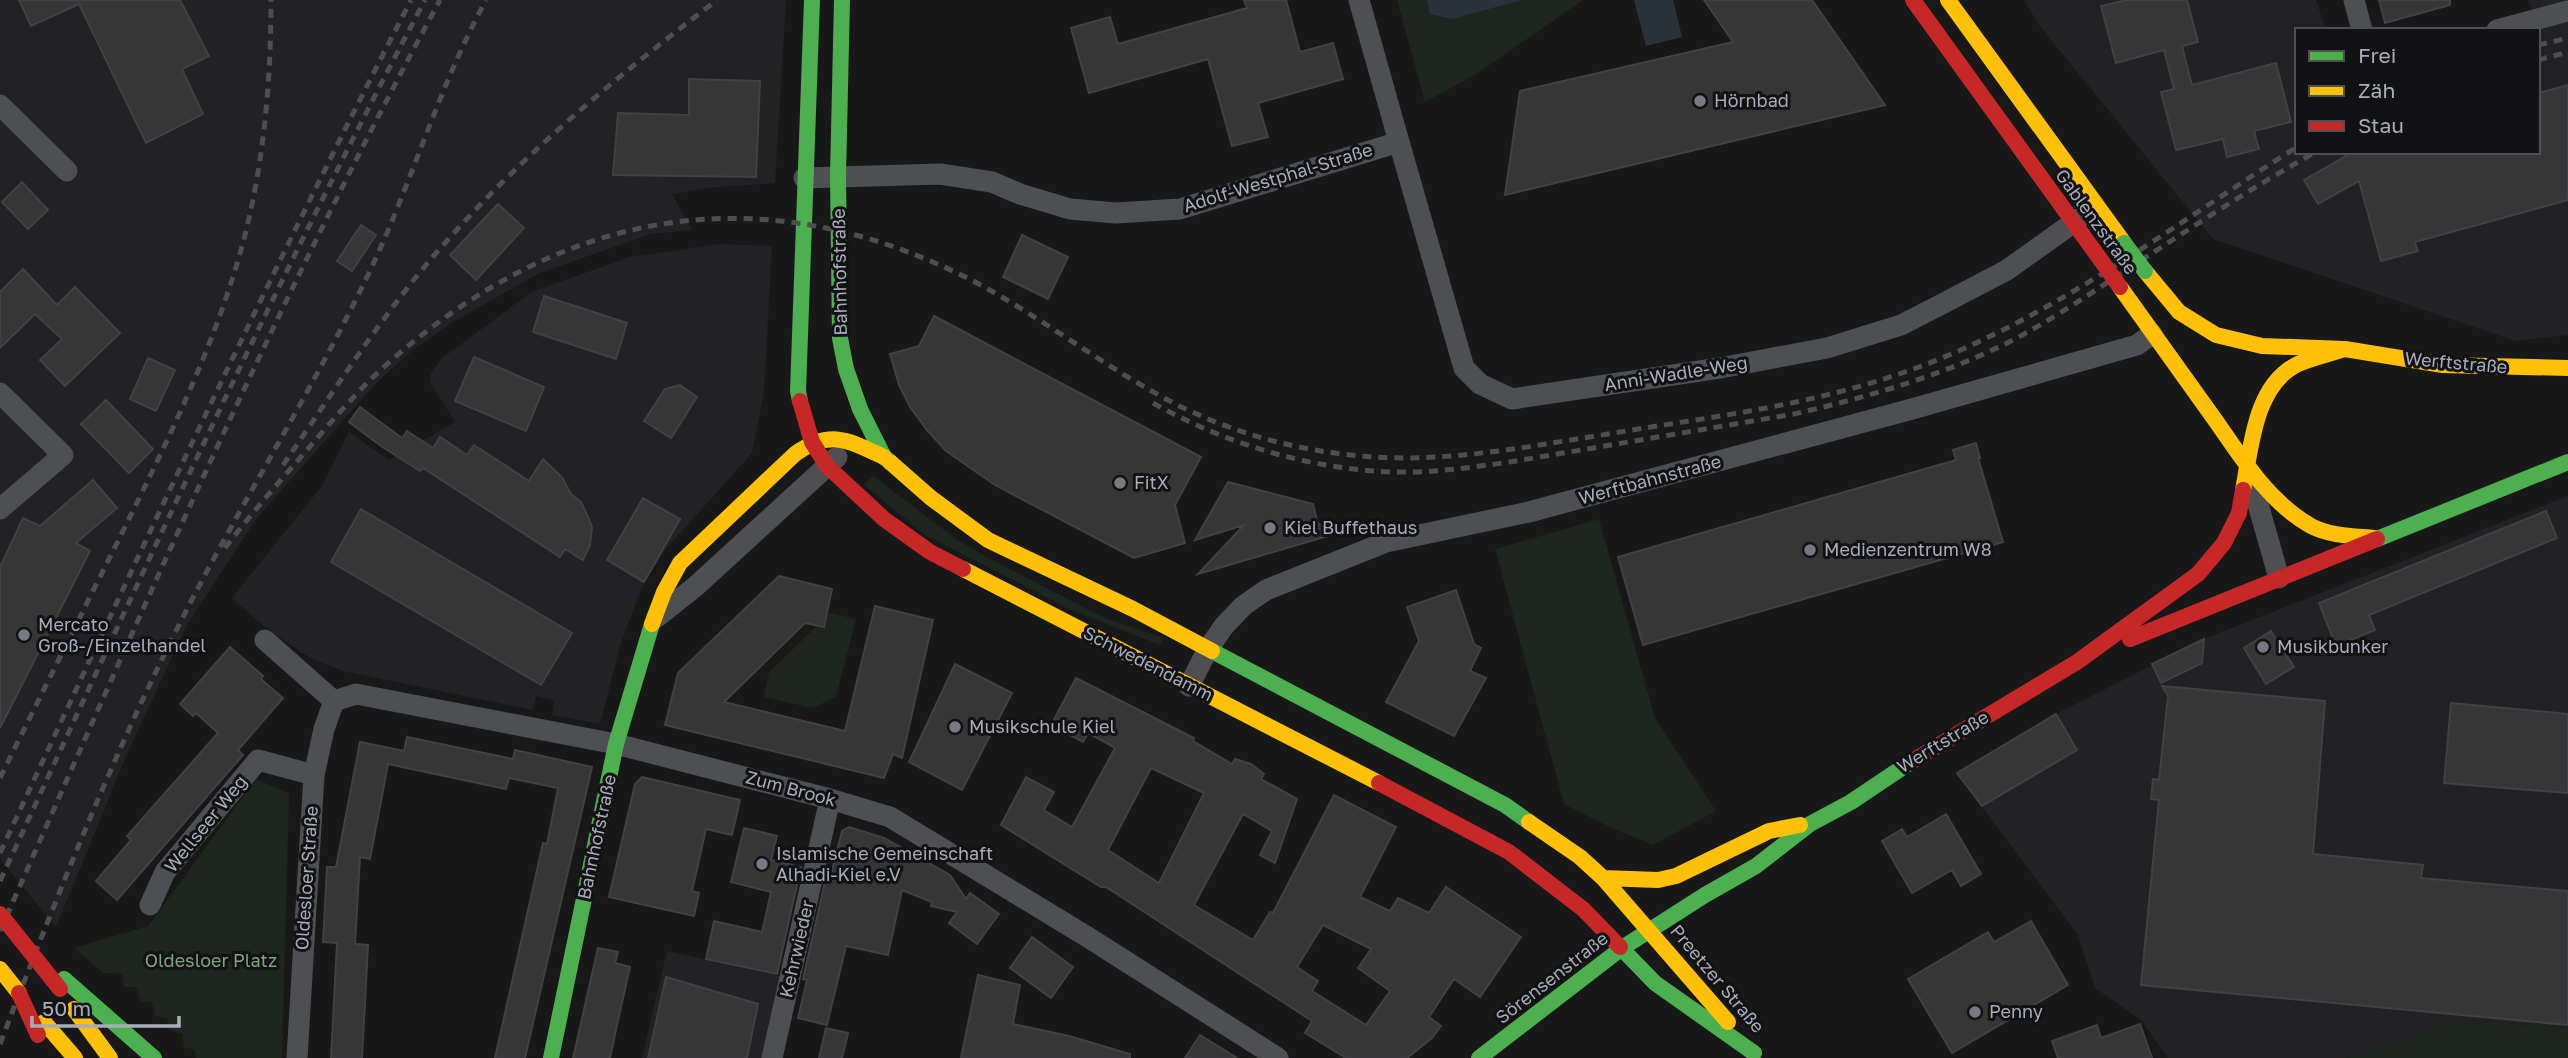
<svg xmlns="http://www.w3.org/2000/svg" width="2568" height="1058" viewBox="0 0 2568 1058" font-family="'Golos Text',sans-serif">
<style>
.built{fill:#222224}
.green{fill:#1d251f}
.water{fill:#2a323b}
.building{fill:#363637;stroke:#404144;stroke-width:2;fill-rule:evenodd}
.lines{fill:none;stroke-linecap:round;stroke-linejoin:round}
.street{stroke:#4d4f52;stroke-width:21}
.fast{stroke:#4caf50;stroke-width:16}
.slow{stroke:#ffc107;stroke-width:16}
.jam{stroke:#c62828;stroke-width:16}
.rail{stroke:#4d4e50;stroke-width:5;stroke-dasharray:9 7;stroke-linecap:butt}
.fast-bridge{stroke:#4caf50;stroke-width:16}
.jam-bridge{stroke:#c62828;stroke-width:16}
.poi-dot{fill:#767981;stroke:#121214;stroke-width:2.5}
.labels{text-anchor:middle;stroke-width:6;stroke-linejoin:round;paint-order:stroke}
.poi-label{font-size:18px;fill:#a8adb9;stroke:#121214;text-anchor:start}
.street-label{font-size:18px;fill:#a8adb9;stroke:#121214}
.park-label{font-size:18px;fill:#7ea582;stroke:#121214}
</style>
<rect width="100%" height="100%" fill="#181818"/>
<path class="built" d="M0 0H786L775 183 706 188 672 194 692 230 651 234 540 273 451 323 413 350 377 382 257 518 188 623 127 754 56 927 0 859Z
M2024 0H2316L2326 30H2297V152H2538V36L2541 35 2528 0H2568V335L2516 341 2213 239 2039 25Z
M720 244 772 246 764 392 752 453 665 550 644 582 622 639 600 724 552 715 554 700 536 696 533 710 343 671 310 658 266 628 232 598 322 486 349 432 389 460 455 422 430 382 431 373 441 359 531 292 630 257Z
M2568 496V1028L2444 1018 2443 1028 2346 1058H2168L2141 1020 2095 988 2078 935 1957 773 2056 714 2204 639Z
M667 951 783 977 766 1058H642Z"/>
<path class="green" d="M1397 0H1583L1475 75 1425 102Z
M873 476 956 539 992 560 1105 618 1164 638 1160 645 1069 609 925 535 864 485Z
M1599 519 1655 718 1716 811 1653 845 1610 827 1564 804 1495 549Z
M827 612 856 619 836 697 812 708 764 697 769 672 817 626 824 627Z
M256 779 289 793 282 1058H196L195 1050 184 1047 182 1034 169 1030 167 1018 155 1016 152 1002 140 1001 136 987H124L122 974 103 973 74 948 148 926Z
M2444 1018 2568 1028V1058H2346L2443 1028Z"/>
<path class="water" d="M1427 0H1522L1452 19 1430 14Z
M1634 0H1673L1682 37 1646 46Z"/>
<path class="building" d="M19 0H180L209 56 182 69 203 114 146 143 79 4 31 26Z
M1244 0H1286L1300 52 1333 43 1343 79 1258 103 1268 137 1232 146 1208 59 1089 93 1071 28 1110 17 1118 44 1247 8Z
M1704 0H1812L1885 105 1505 195 1520 91 1733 42Z
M2127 0H2187L2198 42 2182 46 2192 85 2276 63 2291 122 2254 131 2259 149 2227 157 2223 139 2176 150 2161 92 2174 89 2164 50 2116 63 2101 6Z
M2379 0H2450V5L2385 23Z
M689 79 760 81 756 177 613 175 618 113 689 115Z
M2568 85V200L2415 242 2418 251 2381 261 2359 181 2318 204 2304 180 2353 152H2538V93Z
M22 182 48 210 28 229 2 202Z
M498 204 524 228 476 280 450 255Z
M361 225 376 235 352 271 337 261Z
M1022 235 1068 257 1048 299 1003 277Z
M23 269 57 305 75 287 120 333 65 386 40 360 62 339 35 314 0 348V292Z
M544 296 627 323 616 359 533 332Z
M934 316 1201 457 1175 505 1185 543 1134 558 995 485 946 451 927 430 910 407 899 385 890 354 919 346Z
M474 357 544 387 526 431 455 401Z
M148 358 175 370 156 411 130 399Z
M680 385 697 397 671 438 644 421 665 389Z
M106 400 153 449 129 473 81 424Z
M360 407 402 438 407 431 433 448 440 437 467 455 474 445 529 481 543 459 562 477 571 494 581 502 588 517 592 527 590 545 583 560 565 549 560 557 423 468 420 471 381 446 349 422Z
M1976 443 1980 458H1978L2003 542 1643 645 1618 557 1956 460 1953 450Z
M93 480 117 508 76 543 90 551 0 728V567L23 518 40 526Z
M1228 482 1313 504 1318 524 1345 531 1198 574 1244 525 1195 540Z
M643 498 680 519 644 582 607 560Z
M361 509 572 633 541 685 331 562Z
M2546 511 2557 538 2369 615 2375 630 2336 646 2319 603Z
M779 576 832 589 824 627 805 623 724 702 845 731 875 606 933 620 902 758 893 754 884 778 665 725 678 673Z
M1456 590 1474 644 1481 648 1470 671 1486 678 1454 736 1386 702 1419 641 1407 607Z
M2271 631 2294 667 2266 684 2244 648Z
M2204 639 2202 663 2161 683 2152 664Z
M230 647 263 676 261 679 283 698 238 750 243 755 117 900 96 881 131 840 127 836 218 733 196 713 193 716 180 704Z
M955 664 1012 693 962 790 909 762Z
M1076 678 1194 738 1193 741 1232 764 1235 759 1251 764 1264 774 1261 779 1297 799 1275 863 1260 855 1272 831 1243 814 1194 905 1253 940 1270 912 1273 913 1334 795 1396 827 1360 897 1390 911 1398 898 1429 913 1446 887 1521 937 1480 997 1454 979 1429 1017 1441 1026 1432 1038 1407 1058H1346L1305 1033 1312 1021 1106 887H1101L1001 825 1026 777 1054 792 1044 810 1072 827 1115 748 1088 733 1083 742 1051 725ZM1151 768 1204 793 1159 883 1108 850ZM1323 925 1371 949 1358 968 1390 991 1366 1025 1312 991 1318 981 1297 967Z
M2162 686 2325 701 2313 854 2423 865 2421 878 2568 891V1025L2141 985 2159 800 2151 799 2153 779 2159 780 2168 696Z
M2451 703 2568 714V793L2444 783Z
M2056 714 2077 750 1982 806 1957 773Z
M407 737 513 759 515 750 592 767 525 1058H495L543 843 547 844 558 788 509 778 506 789 388 764 370 859 360 857 355 944 368 945 362 1058H331L337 943 323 942 327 867H336L360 742 404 751Z
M642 777 740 800 732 835 706 829 692 891 699 893 694 916 609 897 635 784Z
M1946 814 1981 874 1961 886 1952 870 1912 893 1882 841 1902 829 1907 837Z
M849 827 884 838 950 875 966 899 970 893 999 914 977 944 949 923 957 912 931 906 932 902 902 890 888 955 846 946 827 1025 798 1018 807 980 803 979 827 873 831 875 842 831Z
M744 828 777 836 771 860 801 867 777 974 706 959 714 921 762 932 771 892 731 882Z
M2031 921 2068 985 1952 1053 1908 979 1988 932 1994 942Z
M1032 937 1073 967 1051 998 1010 968Z
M598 948 618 952 615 963 630 967 617 1025 610 1058H573Z
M978 975 1020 985 1013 1024 1069 1036 1130 1054V1058H961Z
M666 977 758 1004 747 1058H648Z
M2140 1024 2152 1058H2058L2052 1041 2097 1025 2101 1038Z
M826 1028 848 1033 842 1058H819Z
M1200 1035 1237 1058H1185Z"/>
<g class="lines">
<path class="street" d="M2354 0 2362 30
M2497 30 2568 11
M0 105 67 171
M1399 142 1464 368 1480 384 1512 399 1720 368 1827 348 1901 325 1942 304 2007 270 2084 215
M804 178 940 174 992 182 1020 194 1070 209 1116 213 1180 209 1399 142 1359 0
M0 393 63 455 0 509
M2250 476 2279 578
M657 617 696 586 837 457
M265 640 334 701
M1189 686 1208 649 1224 626 1243 606 1266 590 1386 542 1529 512 1912 409 2137 345 2152 334
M334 701 356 694 616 744 830 799 890 817 1086 936 1278 1058
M150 905 165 872 258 760 314 775
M297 1058 314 775 324 729 334 701
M772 1058 830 799"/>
<path class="fast" d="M842 0 838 176 840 338 846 369 860 409 884 457 890 462
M800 401 798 391 812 0
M2377 539 2568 462
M1212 651 1505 805 1529 822
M1620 947 1655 983 1754 1053
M64 979 154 1058
M551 1058 616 744 652 624
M1479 1058 1622 948 1705 895 1756 866 1810 824 1851 802 1909 763"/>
<path class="slow" d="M1948 0 2124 243
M2145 271 2179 312 2216 335 2262 346 2345 349 2443 365 2568 368
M2120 287C2149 328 2179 369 2208 410 2238 451 2265 500 2311 526 2330 536 2353 536 2374 538
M890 462 931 498 988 540 1133 609 1212 651
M2243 490C2251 449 2254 385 2298 364 2313 358 2330 354 2345 349
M963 569 1379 783
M652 624 664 592 680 563 795 454C830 429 848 440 884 457
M1529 822 1580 857 1603 878 1728 1022
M1603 878 1658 880 1676 876 1769 831 1800 825
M0 969 19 993
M74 1009 110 1058
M44 1022 75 1058"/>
<path class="jam" d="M1913 0 2100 259
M800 401 812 442 827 466 884 519 930 552 963 569
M2130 639 2377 539
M1909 763 2077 662 2198 574 2224 543 2239 513 2243 490
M1379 783 1509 852 1583 909 1620 947"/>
<path class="rail" d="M2538 45 2568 38
M2538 60 2568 52
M1153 403C1226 444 1309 469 1393 472 1434 473 1475 467 1516 461L1794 414C1868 397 1941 376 2009 342 2052 320 2091 293 2131 267 2191 228 2252 187 2316 152
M283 465C335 390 384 311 445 243 526 151 620 74 717 0
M225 548C251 514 279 482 307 450 332 421 357 391 386 365 563 207 764 172 977 283 1042 318 1101 364 1166 399 1220 428 1282 447 1342 454 1432 466 1519 448 1608 434 1703 418 1801 407 1893 376 2040 328 2167 229 2297 147
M0 778C41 695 82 613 123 531 167 442 211 353 239 257 263 174 271 86 271 0
M0 853C133 567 266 280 411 0
M0 881C137 585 272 288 425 0
M0 931C139 617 276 302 440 0
M0 1044C55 901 111 759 180 623 239 506 310 395 367 277 411 186 438 88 486 0"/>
<path class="fast-bridge" d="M2124 243 2145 271"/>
<path class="jam-bridge" d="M2100 259 2120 287
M0 914 60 989
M19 993 38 1035"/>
</g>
<g class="poi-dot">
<circle cx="1700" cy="101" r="7"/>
<circle cx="1120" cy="483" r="7"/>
<circle cx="1270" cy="528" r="7"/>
<circle cx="1810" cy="550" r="7"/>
<circle cx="24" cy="635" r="7"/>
<circle cx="2263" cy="647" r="7"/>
<circle cx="955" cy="727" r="7"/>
<circle cx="762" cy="864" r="7"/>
<circle cx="1975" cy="1012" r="7"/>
</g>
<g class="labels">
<g class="poi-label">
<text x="1714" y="107">Hörnbad</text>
<text x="1134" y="489">FitX</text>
<text x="1284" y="534">Kiel Buffethaus</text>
<text x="1824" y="556">Medienzentrum W8</text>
<text x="38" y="631">Mercato<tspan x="38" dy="21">Groß-/Einzelhandel</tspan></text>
<text x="2277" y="653">Musikbunker</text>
<text x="969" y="733">Musikschule Kiel</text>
<text x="776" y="860">Islamische Gemeinschaft<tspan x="776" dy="21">Alhadi-Kiel e.V</tspan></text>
<text x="1989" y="1018">Penny</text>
</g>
<g class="street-label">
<text transform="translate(1278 178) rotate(-17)" y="6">Adolf-Westphal-Straße</text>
<text transform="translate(2096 222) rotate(54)" y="6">Gablenzstraße</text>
<text transform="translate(840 272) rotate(-91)" y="6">Bahnhofstraße</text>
<text transform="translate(2456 363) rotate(5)" y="6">Werftstraße</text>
<text transform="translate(1676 374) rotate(-9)" y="6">Anni-Wadle-Weg</text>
<text transform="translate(1650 480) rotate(-15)" y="6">Werftbahnstraße</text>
<text transform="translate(1148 664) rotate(27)" y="6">Schwedendamm</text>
<text transform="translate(1943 742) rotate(-31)" y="6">Werftstraße</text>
<text transform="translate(791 789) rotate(15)" y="6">Zum Brook</text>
<text transform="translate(206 824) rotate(-51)" y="6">Wellseer Weg</text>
<text transform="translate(597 837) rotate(-78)" y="6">Bahnhofstraße</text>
<text transform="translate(307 878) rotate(-86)" y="6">Oldesloer Straße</text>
<text transform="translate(797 949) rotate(-77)" y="6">Kehrwieder</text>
<text transform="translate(1552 978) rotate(-38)" y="6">Sörensenstraße</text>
<text transform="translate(1717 979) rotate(50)" y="6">Preetzer Straße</text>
</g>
<g class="park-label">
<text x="211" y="967">Oldesloer Platz</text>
</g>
</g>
<rect x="2295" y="28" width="245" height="126" fill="#121214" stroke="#4e5056" stroke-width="2"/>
<rect x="2309" y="51" width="35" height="10" fill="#4caf50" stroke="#4e5056" stroke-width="2"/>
<text x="2358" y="63" font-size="21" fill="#a8adb9">Frei</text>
<rect x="2309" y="86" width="35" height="10" fill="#ffc107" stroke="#4e5056" stroke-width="2"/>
<text x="2358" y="98" font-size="21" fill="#a8adb9">Zäh</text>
<rect x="2309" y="121" width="35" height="10" fill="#c62828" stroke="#4e5056" stroke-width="2"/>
<text x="2358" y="133" font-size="21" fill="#a8adb9">Stau</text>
<path d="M32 1016v10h147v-10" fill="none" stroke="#a8adb9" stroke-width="3.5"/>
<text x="42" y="1016" font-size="21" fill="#a8adb9" stroke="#121214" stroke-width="5" paint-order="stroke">50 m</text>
</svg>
